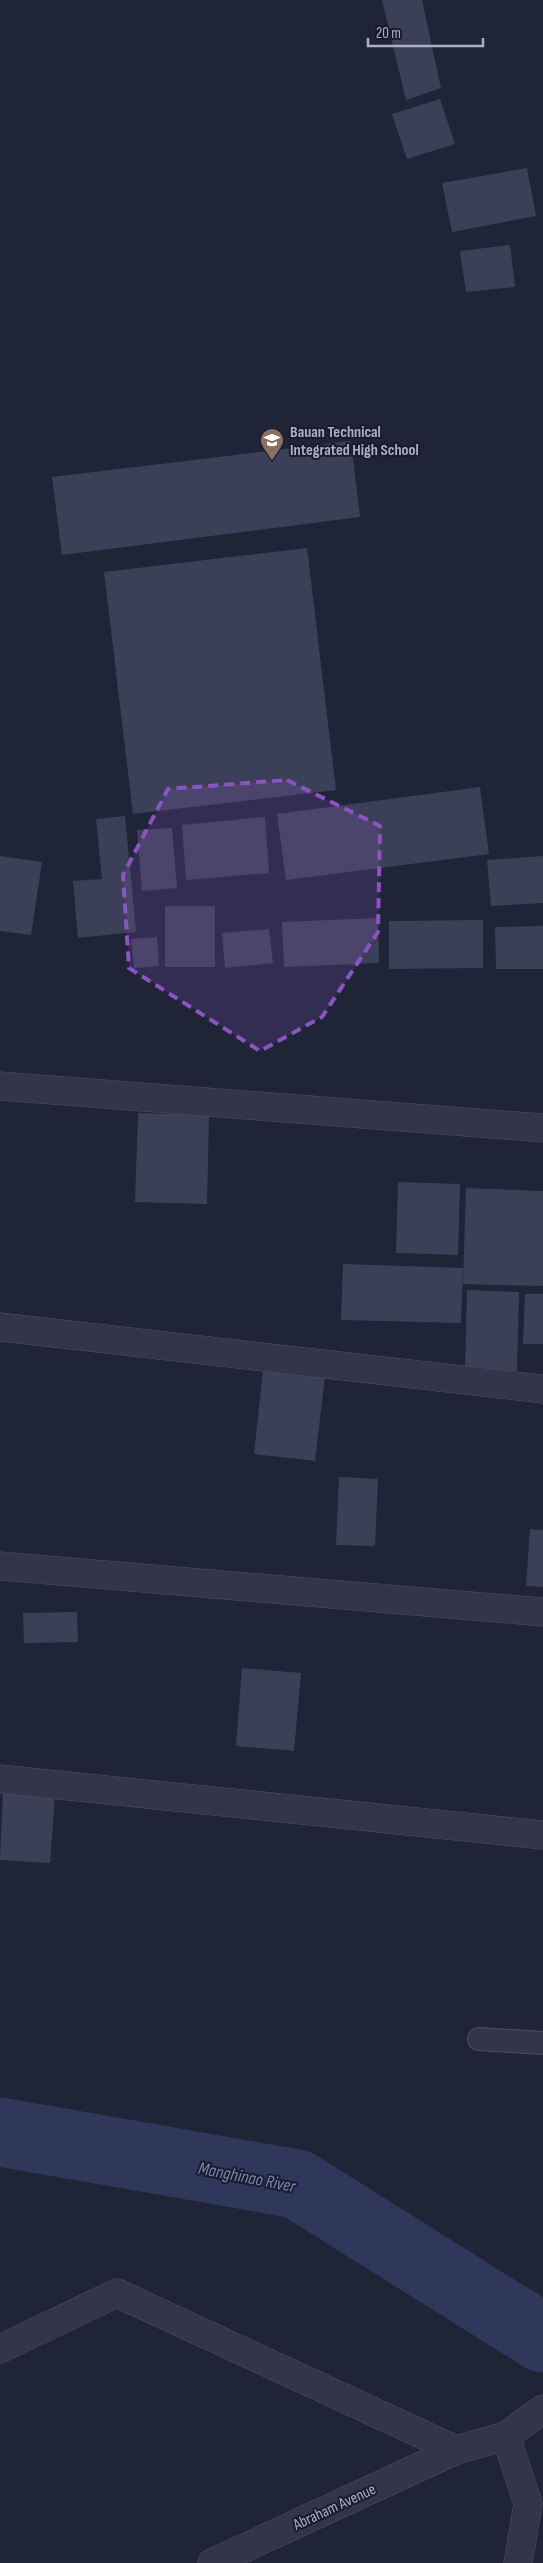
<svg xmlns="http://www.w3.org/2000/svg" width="543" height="2563" viewBox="0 0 543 2563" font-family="'Sofia Sans Condensed',sans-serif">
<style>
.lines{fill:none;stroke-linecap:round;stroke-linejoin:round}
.river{stroke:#2f375b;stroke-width:69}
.building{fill:#3b4058}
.service-casing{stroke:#4d5163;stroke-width:24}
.minor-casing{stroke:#4d5163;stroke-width:29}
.service{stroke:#323648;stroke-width:22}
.minor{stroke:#323648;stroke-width:28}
.marked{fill:#8a54c1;fill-opacity:0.2;stroke:#8a54c1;stroke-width:4;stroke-dasharray:10 6;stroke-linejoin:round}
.labels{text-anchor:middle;stroke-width:4;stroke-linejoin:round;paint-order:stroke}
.poi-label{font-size:16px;font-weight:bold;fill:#acb0c5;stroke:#181c2c;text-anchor:start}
.street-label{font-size:16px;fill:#acb0c5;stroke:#181c2c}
.water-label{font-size:18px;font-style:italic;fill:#7b85b3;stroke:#181c2c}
</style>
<rect width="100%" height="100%" fill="#1f2437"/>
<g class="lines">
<path class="river" d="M0 2132 297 2184 543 2338"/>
</g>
<path class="building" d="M382 0H422L441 88 406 100Z
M440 99 455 144 407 159 392 114Z
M527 168 536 216 452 232 442 183Z
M510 245 515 287 466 292 460 251Z
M351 441 360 517 62 555 52 477Z
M307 548 336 790 133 814 104 572Z
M480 787 489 854 286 880 277 814Z
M125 816 136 932 78 938 73 881 102 879 96 819Z
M265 817 269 873 186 880 182 825Z
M172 828 177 888 142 891 137 830Z
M0 856 42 862 31 935 0 931Z
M543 856V903L491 906 487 860Z
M165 906H215V967H165Z
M378 918 379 963 284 967 282 922Z
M483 920V968L389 969V921Z
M543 926V969H496L495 927Z
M269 929 273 963 225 968 222 933Z
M157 937 159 966 134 968 131 939Z
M138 1113 209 1115 207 1204 135 1202Z
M398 1182 460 1184 458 1255 396 1253Z
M466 1188 543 1191V1286L463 1284Z
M343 1264 463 1268 461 1323 341 1320Z
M467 1290 519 1292 517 1371 465 1370Z
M525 1294H543V1344H523Z
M263 1370 325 1376 315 1461 254 1454Z
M339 1477 378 1479 375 1546 336 1545Z
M530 1529 543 1530V1587L526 1586Z
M77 1612 78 1642 24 1643 23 1613Z
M242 1668 301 1673 294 1751 236 1746Z
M3 1792 55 1795 50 1863 0 1860Z"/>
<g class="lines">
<g class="service-casing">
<path id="service" d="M479 2039 543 2043"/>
</g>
<g class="minor-casing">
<path id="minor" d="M0 1086 543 1128
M0 1327 543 1389
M0 1566 543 1612
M0 1779 543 1835
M0 2349 117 2293 456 2450 506 2436 543 2409
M506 2436 528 2504 518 2563
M212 2563 456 2450"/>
</g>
<use href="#service" class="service"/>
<use href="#minor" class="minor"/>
</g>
<path class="marked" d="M287 780 380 826 378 932 322 1017 260 1051 129 968 123 875 168 789Z"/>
<defs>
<g id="school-pin" transform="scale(1.25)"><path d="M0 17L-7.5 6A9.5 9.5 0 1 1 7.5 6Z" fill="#8d6e63" stroke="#181c2c"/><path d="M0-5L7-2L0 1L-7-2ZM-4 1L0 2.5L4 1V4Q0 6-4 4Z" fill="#fff"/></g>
</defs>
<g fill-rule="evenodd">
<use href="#school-pin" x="272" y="440"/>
</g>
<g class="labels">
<g class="poi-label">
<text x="290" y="437">Bauan Technical<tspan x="290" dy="18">Integrated High School</tspan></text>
</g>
<g class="street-label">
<text transform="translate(334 2506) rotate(-25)" y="6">Abraham Avenue</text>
</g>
<g class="water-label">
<text transform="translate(247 2177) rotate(11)" y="6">Manghinao River</text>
</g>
</g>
<path d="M368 38v8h115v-8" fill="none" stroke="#acb0c5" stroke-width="2.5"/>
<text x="376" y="38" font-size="15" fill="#acb0c5" stroke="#181c2c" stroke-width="4" paint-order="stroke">20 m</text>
</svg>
